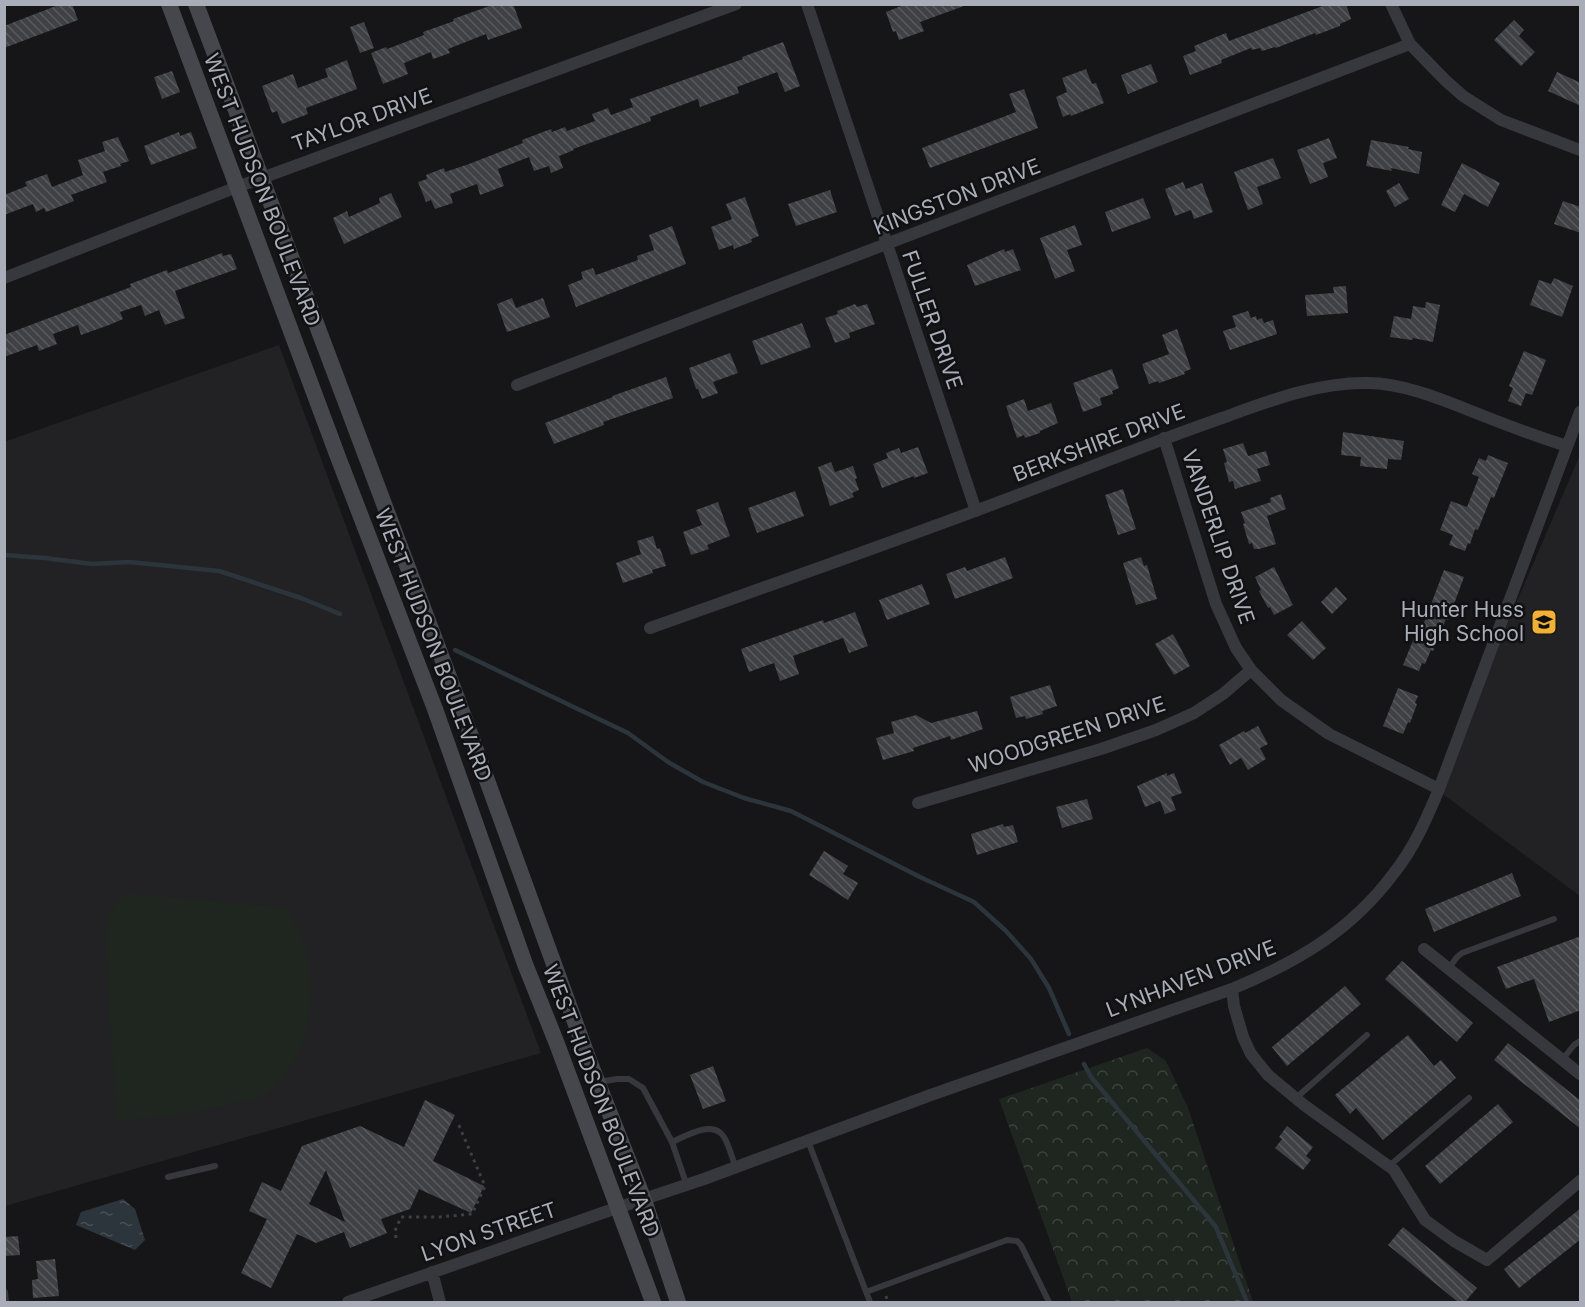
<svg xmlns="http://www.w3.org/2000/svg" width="1585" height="1307" viewBox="0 0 1585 1307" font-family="Inter,sans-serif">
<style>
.built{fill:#222225}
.forest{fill:url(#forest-crowns)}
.pitch{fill:#1e261f}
.water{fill:url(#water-ripples)}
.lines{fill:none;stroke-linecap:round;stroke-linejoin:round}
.stream{stroke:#2c353c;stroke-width:4.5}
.building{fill:url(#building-back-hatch);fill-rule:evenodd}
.path{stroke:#3d3f44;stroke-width:3;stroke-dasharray:3 4.5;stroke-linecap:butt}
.service{stroke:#37383d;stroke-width:6}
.minor{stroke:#37383d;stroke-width:12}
.secondary{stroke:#45474d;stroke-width:16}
.labels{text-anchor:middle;stroke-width:5;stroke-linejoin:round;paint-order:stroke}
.street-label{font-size:21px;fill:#a8adb8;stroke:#111113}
.poi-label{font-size:21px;fill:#a8adb8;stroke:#111113;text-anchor:end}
</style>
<defs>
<pattern id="forest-crowns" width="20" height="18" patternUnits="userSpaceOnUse" patternTransform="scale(1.5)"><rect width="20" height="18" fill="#1e261f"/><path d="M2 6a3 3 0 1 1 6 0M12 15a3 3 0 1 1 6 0" fill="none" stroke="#3c433d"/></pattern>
<pattern id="water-ripples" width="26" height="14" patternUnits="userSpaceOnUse" patternTransform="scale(1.5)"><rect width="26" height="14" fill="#2c353c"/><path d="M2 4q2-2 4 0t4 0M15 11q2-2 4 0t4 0" fill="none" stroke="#485056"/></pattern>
<pattern id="building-back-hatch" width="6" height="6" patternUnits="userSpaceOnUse" patternTransform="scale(1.5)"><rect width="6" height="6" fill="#404145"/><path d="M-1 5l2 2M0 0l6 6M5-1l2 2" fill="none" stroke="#595a5e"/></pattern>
</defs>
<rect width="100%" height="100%" fill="#161618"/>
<path class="built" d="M279 345 541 1053 5 1206 4 442Z
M1580 455V896L1436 789Z"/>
<path class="forest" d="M1147 1048 1166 1061 1188 1108 1253 1302H1072L999 1099Z"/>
<path class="pitch" d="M125 893 286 908C292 920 302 932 305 945 318 990 312 1043 281 1079 277 1083 273 1089 268 1092 259 1097 248 1100 238 1102 198 1114 157 1117 116 1121L105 931 109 915Z"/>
<path class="water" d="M123 1199 135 1209 145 1240 135 1250 76 1225 81 1212Z"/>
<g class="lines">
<path class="stream" d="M4 555 45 558 92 564 129 562 219 571 301 598 340 614
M455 650 628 733 668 762 703 782 744 798 791 811 920 877 974 902 1006 931 1031 959 1049 988 1069 1034
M1084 1064 1091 1077 1216 1227 1247 1302"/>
</g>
<path class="building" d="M61 4H72L78 20 4 48V26Z
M495 4H513L522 28 488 40 486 34 448 49 450 53 433 59 431 52 404 63 408 74 383 84 371 53 386 47 387 49 424 35 423 32 454 21 453 19Z
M906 4H964V6L920 22 924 31 899 40 896 31 893 32 886 12Z
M1328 4H1346L1351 19 1340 24V26L1316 35 1315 33 1276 48 1275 47 1262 51 1260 48 1252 50 1251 48 1221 60 1222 63 1190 75 1183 56 1196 51 1194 46 1226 33 1229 41Z
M1514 20 1524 30 1519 36 1535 52 1521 66 1494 40Z
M364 22 374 48 360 53 350 27Z
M783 42 800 86 785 92 777 72 737 87 739 93 700 107 698 99 650 117 651 121 573 149 574 150 559 156 563 168 551 173 549 166 534 171 529 157 498 169 504 186 480 195 477 184 450 194 453 203 435 209 431 200 426 202 418 182 427 179 426 175 444 168 445 172 469 164 523 143 522 140 551 129 552 132 565 127 567 131 595 121 592 114 608 108 611 115 633 107 630 99 743 59 742 57Z
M347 60 357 89 306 108 308 114 282 124 277 111 272 113 262 86 293 74 298 88 328 77 325 69Z
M1151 64 1158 82 1128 94 1121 75Z
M1086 69 1092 84 1096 83 1104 103 1071 116 1070 114 1063 117 1056 97 1067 92 1062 78Z
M172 71 180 92 162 99 154 77Z
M1557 72 1581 83V106L1548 91Z
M1024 89 1038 128 930 168 922 148 1016 112 1009 94Z
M179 132 180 136 191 132 197 148 151 165 144 146Z
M118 137 129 161 120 164 121 166 103 172 107 182 71 195 74 201 46 212 44 208 36 212 33 204 4 215V195L27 186 25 182 47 174 52 187 83 175 78 160 105 151 102 142Z
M1329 138 1337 158 1323 163 1328 177 1310 184 1297 150Z
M1371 140 1409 147 1408 149 1422 152 1419 174 1391 168 1392 171 1366 166Z
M1273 158 1281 178 1257 187 1263 204 1248 210 1234 172Z
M1462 163 1500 183 1488 207 1464 194 1455 212 1441 205Z
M1183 182 1186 189 1202 183 1213 212 1194 219 1191 210 1175 216 1165 189Z
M1399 183 1409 199 1395 207 1386 191Z
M830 190 837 212 796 226 788 204Z
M391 193 402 217 344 244 333 218 347 211 349 217 380 203 379 198Z
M745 197 759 236 751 239 752 242 734 249 733 245 719 250 711 227 732 219 726 204Z
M1143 198 1151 218 1112 232 1105 212Z
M1563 201 1581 207V233L1554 224Z
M1075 225 1082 245 1067 250 1075 271 1055 279 1040 238Z
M672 226 686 264 576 307 568 285 583 279 581 272 593 268 596 275 638 260 637 256 654 250 649 235Z
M1004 249 1005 252 1013 249 1021 270 975 286 967 265Z
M222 253 223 256 231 254 237 269 175 291 185 318 165 325 159 310 145 316 141 305 120 312 123 319 109 325 81 335 78 325 53 334 57 344 39 351 37 345 4 357V335L131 287 130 284 167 270 168 273Z
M1554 278 1573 286 1562 317 1530 305 1539 280 1551 284Z
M1346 286 1348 313 1307 316 1305 295 1334 293 1333 287Z
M512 298 516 308 543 298 550 317 507 332 497 304Z
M1426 302 1440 305 1433 342 1413 338 1412 340 1390 337 1394 316 1411 319 1413 306 1425 308Z
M855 304 857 307 867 304 875 324 849 333 850 338 835 343 825 318 838 314 837 311Z
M1248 311 1251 318 1256 316 1257 320 1262 318 1264 323 1273 320 1277 334 1230 350 1223 331 1236 327 1232 316Z
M802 323 811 347 761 365 752 341Z
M1177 329 1191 369 1184 372 1185 374 1159 383 1158 381 1149 384 1142 364 1169 354 1162 335Z
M1524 351 1546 360 1532 395 1526 393 1521 406 1508 401 1513 388 1509 386Z
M730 353 738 373 713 382 718 393 702 399 698 389H696L689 368Z
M1112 369 1119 388 1112 391 1113 394 1100 398 1102 405 1083 412 1073 383Z
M666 377 673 398 603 422 604 425 554 444 545 423 613 397 612 396Z
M1024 399 1028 411 1051 403 1058 423 1040 431V433L1025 438 1024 435 1017 438 1006 406Z
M1343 432 1404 441 1401 460 1388 459 1387 469 1360 466 1361 457 1341 455Z
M1243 443 1248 456 1266 451 1270 465 1257 469 1261 481 1235 489 1233 481 1229 482 1224 463 1227 462 1223 449Z
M918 447 928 473 914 478V476L882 488 873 464 888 458 886 453 899 448 901 453Z
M1488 455 1508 463 1494 498 1491 497 1478 530 1475 529 1470 544 1468 543 1465 551 1449 545 1453 535 1440 530 1451 501 1467 507 1479 477 1472 474 1479 458 1486 461Z
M831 462 835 472 853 466 857 478 855 479 859 490 852 493 854 497 830 506 818 467Z
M1123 489 1136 529 1118 535 1105 495Z
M795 491 804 516 757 533 748 508Z
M1281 494 1286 509 1267 516 1276 544 1259 549H1254L1252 543 1249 544 1243 524 1245 523 1241 512 1271 502 1270 498Z
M718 502 730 536 707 545 709 549 691 555 683 532 702 525 696 510Z
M653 536 657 549 660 548 666 566 652 570 653 573 623 583 616 563 641 554 637 541Z
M1005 557 1013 578 955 599 946 574 965 567 967 571Z
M1141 557 1144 566 1147 565 1157 599 1136 605 1123 563Z
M1274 567 1293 605 1274 615 1270 607 1268 608 1259 591 1261 590 1255 577Z
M1444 570 1464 577 1448 620 1446 619 1433 651 1431 650 1425 664 1422 663 1419 671 1403 665 1419 626 1422 628Z
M922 584 930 604 887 620 879 600Z
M1336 587 1347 599 1332 614 1321 602Z
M855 612 868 646 849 653 843 638 793 656 799 674 780 681 774 663 749 672 741 649 823 620 824 623Z
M1302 621 1326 648 1313 660 1287 635Z
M1173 634 1190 666 1174 675 1155 644Z
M1050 685 1057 706 1042 711 1043 714 1026 719 1025 716 1016 718 1010 697Z
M1398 688 1418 696 1415 703 1417 704 1410 723 1408 722 1403 734 1383 726Z
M977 711 983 729 951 740 950 736 913 748 914 751 883 760 876 738 894 733 891 722 916 715 931 723Z
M1258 726 1268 744 1260 748 1266 759 1248 770 1241 758 1230 765 1219 745 1244 731 1245 733Z
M1167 773V776L1174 773 1182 793 1171 797 1176 810 1165 814 1160 801 1145 807 1137 786Z
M1087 799 1093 819 1062 828 1056 807Z
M1003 824 1004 827 1013 825 1018 842 977 855 971 834Z
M824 851 848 866 843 874 858 883 848 900 809 875Z
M1512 873 1521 896 1434 932 1425 909Z
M1581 936V1010L1549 1022 1534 979 1506 989 1497 967Z
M1402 961 1473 1023 1457 1042 1385 979Z
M1345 986 1361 1004 1287 1066 1272 1047Z
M1408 1035 1434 1066 1441 1060 1456 1078 1383 1140 1356 1108 1350 1114 1335 1095Z
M1508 1043 1581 1101V1129L1494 1060Z
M713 1066 726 1101 703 1109 690 1075Z
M425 1100 455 1115 433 1161 484 1186 471 1213 419 1189 410 1209 381 1219 387 1233 350 1248 344 1232 316 1243 297 1234 271 1288 241 1273 267 1219 249 1211 262 1182 281 1191 302 1146 360 1126 404 1147ZM326 1170 345 1222 309 1204Z
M1498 1104 1513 1122 1440 1184 1425 1166Z
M1287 1126 1313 1147 1306 1156 1311 1160 1303 1170 1275 1148 1282 1139 1279 1137Z
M1581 1208V1239L1519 1288 1504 1269Z
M1403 1227 1477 1288 1465 1302H1458L1388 1245Z
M18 1236 20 1255 4 1256V1237Z
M55 1259 59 1296 33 1298 32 1280 38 1279 36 1261Z"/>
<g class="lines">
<path class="path" d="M396 1238 395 1231 401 1217H439L472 1214 485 1186 457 1121
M886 1296 888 1302"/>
<path class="service" d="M1449 968 1457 957 1462 953 1554 919
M1562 1060 1574 1045 1580 1041
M599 1082 617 1079H629L643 1088 672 1142 687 1186
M1296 1098 1367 1035
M808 1141 870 1302
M672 1142C686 1136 713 1119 724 1137 729 1145 732 1158 736 1168
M1389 1166 1469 1098
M168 1177 215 1166
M5 1292 6 1302
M866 1292 1007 1240 1017 1241 1021 1245 1049 1302"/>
<path class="minor" d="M807 4 976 511
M1391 4 1410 44 1445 80 1463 96 1501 120 1580 150
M4 278 237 187 736 4
M517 385 1410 44
M1164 438 1216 604 1236 648 1251 670 1281 700 1329 734 1439 789
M650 628C782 581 914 535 1044 485 1103 462 1162 439 1222 418 1269 401 1317 382 1368 383 1403 383 1443 400 1476 413 1506 425 1536 436 1567 446
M918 803 1101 749 1156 730 1194 713 1223 694 1251 670
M1424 949 1580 1074
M1232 989 1234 1006 1243 1037 1251 1054 1268 1075 1304 1105 1394 1170 1425 1220 1454 1241 1487 1260 1580 1181
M432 1272 440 1302
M348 1302 605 1212 704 1179 928 1096 1232 989C1297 962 1351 931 1394 873 1414 848 1427 818 1439 789L1580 412"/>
<path class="secondary" d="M169 4 338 457 435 709 525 964 557 1044 653 1302
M196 4 457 698 590 1063 644 1200 678 1302"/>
</g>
<defs>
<g id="school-square" transform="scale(1.35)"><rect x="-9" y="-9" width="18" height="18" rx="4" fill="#f2b134" stroke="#111113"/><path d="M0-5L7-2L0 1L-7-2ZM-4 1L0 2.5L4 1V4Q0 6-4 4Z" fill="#111"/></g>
</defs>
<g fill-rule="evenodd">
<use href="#school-square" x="1544" y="622"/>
</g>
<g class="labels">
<g class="street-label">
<text transform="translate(362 120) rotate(-20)" y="7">TAYLOR DRIVE</text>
<text transform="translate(262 190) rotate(69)" y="7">WEST HUDSON BOULEVARD</text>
<text transform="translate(957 197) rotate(-21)" y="7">KINGSTON DRIVE</text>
<text transform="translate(932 320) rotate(71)" y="7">FULLER DRIVE</text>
<text transform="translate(1099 443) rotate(-21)" y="7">BERKSHIRE DRIVE</text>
<text transform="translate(1218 537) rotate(71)" y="7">VANDERLIP DRIVE</text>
<text transform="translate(433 645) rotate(69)" y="7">WEST HUDSON BOULEVARD</text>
<text transform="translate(1067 735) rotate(-18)" y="7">WOODGREEN DRIVE</text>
<text transform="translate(1191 979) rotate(-21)" y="7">LYNHAVEN DRIVE</text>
<text transform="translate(601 1101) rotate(69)" y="7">WEST HUDSON BOULEVARD</text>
<text transform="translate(489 1232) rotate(-19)" y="7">LYON STREET</text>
</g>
<g class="poi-label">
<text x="1524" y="617">Hunter Huss<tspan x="1524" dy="24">High School</tspan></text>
</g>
</g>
<rect width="1585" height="1307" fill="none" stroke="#a8adb8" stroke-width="12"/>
</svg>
